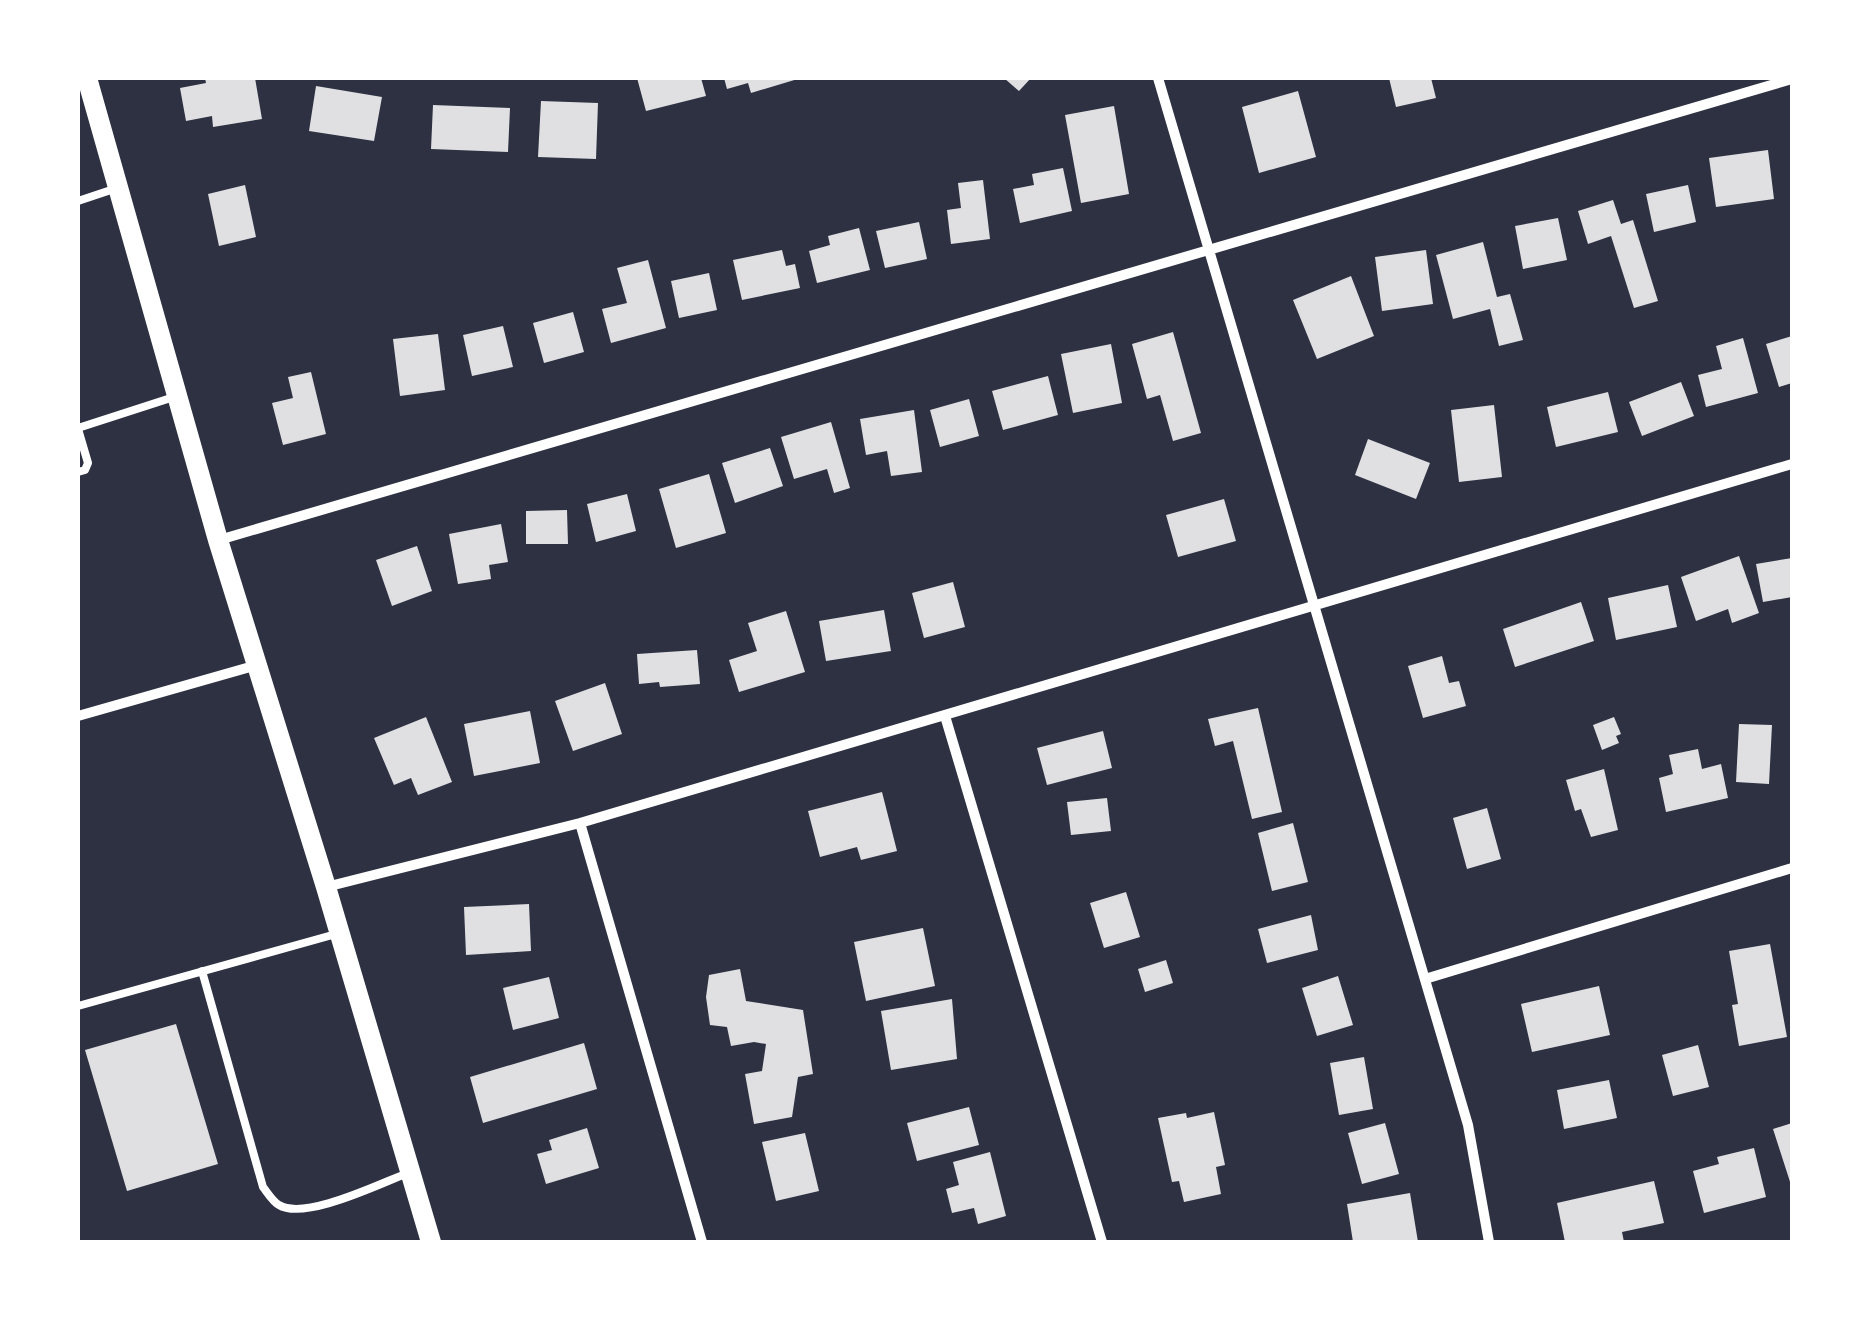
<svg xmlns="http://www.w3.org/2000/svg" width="1870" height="1320" viewBox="0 0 1870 1320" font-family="'IBM Plex Serif',serif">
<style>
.building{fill:#e0e0e3}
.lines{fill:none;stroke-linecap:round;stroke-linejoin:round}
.service{stroke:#fff;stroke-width:8}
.minor{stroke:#fff;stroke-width:10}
.secondary{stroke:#fff;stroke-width:20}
</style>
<rect width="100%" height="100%" fill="#2d3142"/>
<path class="building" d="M205 78H255L262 119 213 127 212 116 186 121 180 88 206 83Z
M637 78H701L706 96 646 111Z
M724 78H801L751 93 748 83 727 89Z
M1004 78H1031L1019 91Z
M1389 78H1431L1436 98 1396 107Z
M316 86 382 97 374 141 309 131Z
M1298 91 1316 157 1259 173 1242 107Z
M541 101 598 103 596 159 538 157Z
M433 105 510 108 508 152 431 149Z
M1114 106 1129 194 1081 203 1065 115Z
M1768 150 1774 199 1716 207 1709 158Z
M1063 168 1072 211 1020 223 1013 189 1034 185 1032 174Z
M983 180 990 239 951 244 947 210 961 208 958 183Z
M245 185 256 237 219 246 208 194Z
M1688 185 1696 222 1654 232 1646 194Z
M1613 200 1621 224 1633 220 1658 301 1634 308 1611 236 1588 244 1578 211Z
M1558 218 1567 260 1523 269 1515 226Z
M919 222 927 259 885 268 876 231Z
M859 228 870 270 817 283 809 251 830 245 828 236Z
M1483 242 1497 297 1510 294 1523 340 1499 346 1490 309 1453 319 1436 255Z
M782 250 786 266 795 264 800 288 742 300 733 260Z
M1426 250 1433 304 1382 311 1375 257Z
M648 260 666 328 611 343 602 309 627 303 617 268Z
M709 273 717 310 679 318 671 281Z
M1351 276 1374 336 1317 359 1293 300Z
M573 312 584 352 544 363 533 323Z
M503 326 513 367 472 376 463 335Z
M1173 332 1201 433 1173 441 1160 395 1147 399 1132 344Z
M438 334 445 390 400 396 393 339Z
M1792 336V383L1779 387 1766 344Z
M1743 338 1758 393 1706 407 1698 375 1722 369 1716 346Z
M1111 344 1122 403 1073 413 1061 354Z
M311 372 326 434 283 445 272 403 293 398 288 377Z
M1048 376 1058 415 1003 430 992 391Z
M1681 382 1694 416 1642 436 1629 402Z
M1608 392 1618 432 1556 447 1547 407Z
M969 399 979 436 940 447 930 410Z
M1494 405 1502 477 1459 482 1451 410Z
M914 410 922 472 891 476 887 451 866 455 860 419Z
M831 422 850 488 834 493 827 469 794 479 781 437Z
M1368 439 1430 463 1416 499 1355 475Z
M770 448 783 486 735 503 722 463Z
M709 474 726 533 676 548 659 489Z
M627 494 636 531 596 542 587 504Z
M1224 499 1236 541 1178 557 1166 515Z
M567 510 568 544H526V511Z
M501 524 508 562 489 565 491 579 458 584 449 534Z
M417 546 432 591 392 606 376 560Z
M1739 556 1759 613 1732 623 1728 609 1696 621 1681 577Z
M1792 558V597L1763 602 1756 564Z
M953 582 965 627 924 638 912 593Z
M1668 585 1677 627 1616 640 1608 598Z
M1581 602 1594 641 1515 667 1503 629Z
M884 610 891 651 826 661 819 621Z
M786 611 805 672 739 692 729 660 757 651 748 623Z
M697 650 700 684 660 687 659 682 639 684 637 654Z
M1442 656 1449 683 1459 681 1466 706 1423 718 1408 666Z
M605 683 622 734 573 751 555 701Z
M1258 708 1282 812 1252 819 1233 741 1215 746 1208 719Z
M530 711 540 763 474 776 464 724Z
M426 717 452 782 418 795 411 778 394 785 374 738Z
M1614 717 1621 734 1616 736 1619 743 1602 750 1593 725Z
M1739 724 1772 725 1769 784 1736 782Z
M1103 731 1112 768 1047 785 1037 748Z
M1698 749 1702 769 1721 764 1728 798 1666 812 1659 778 1673 774 1669 755Z
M1604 769 1618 830 1591 837 1581 809 1575 811 1566 780Z
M882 792 897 851 861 860 857 847 820 857 808 811Z
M1107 798 1111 831 1071 835 1067 802Z
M1487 808 1501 859 1467 869 1453 818Z
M1293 823 1308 882 1272 891 1258 833Z
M1126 892 1140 937 1104 948 1090 903Z
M529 904 531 951 466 955 464 907Z
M1311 915 1318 950 1267 963 1258 929Z
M923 928 935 986 866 1001 854 942Z
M1770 944 1787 1037 1739 1046 1732 1005 1738 1004 1729 951Z
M1166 960 1173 983 1145 992 1138 969Z
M740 969 746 1001 803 1010 813 1074 798 1077 792 1117 754 1124 745 1074 762 1071 766 1044 754 1042 731 1046 727 1027 710 1025 706 997 709 975Z
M1338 976 1353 1025 1317 1036 1302 988Z
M549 977 559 1018 513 1030 503 988Z
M1599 986 1610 1035 1532 1052 1521 1004Z
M952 999 957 1059 891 1070 881 1011Z
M176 1024 218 1164 127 1191 85 1050Z
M584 1043 597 1089 483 1123 470 1077Z
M1698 1045 1709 1087 1673 1096 1662 1055Z
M1364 1057 1373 1109 1339 1115 1330 1063Z
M1609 1080 1617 1118 1564 1129 1557 1090Z
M969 1107 979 1145 917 1161 907 1123Z
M1214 1112 1225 1165 1216 1167 1221 1194 1184 1202 1179 1181 1172 1182 1158 1118 1186 1113 1187 1118Z
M1385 1123 1399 1174 1362 1184 1348 1133Z
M1792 1123V1188L1773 1129Z
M587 1128 599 1168 546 1184 537 1154 552 1150 549 1140Z
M805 1133 819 1191 776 1201 762 1142Z
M1754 1148 1766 1197 1704 1213 1693 1171 1719 1164 1717 1157Z
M990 1152 1006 1216 978 1224 974 1208 952 1213 946 1189 959 1185 953 1162Z
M1654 1181 1664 1223 1622 1232 1624 1242H1565L1557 1203Z
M1410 1193 1418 1242H1353L1347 1204Z"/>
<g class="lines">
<path class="service" d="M78 201 114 189
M78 428 177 396
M78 429 88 463 85 470 78 472
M202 971 263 1187C267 1192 273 1202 279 1205 305 1221 381 1183 408 1173
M78 1006 336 934"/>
<path class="minor" d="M1158 78 1468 1125 1489 1242
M219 540 1792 79
M78 716 257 665
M945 716 1102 1242
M580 823 702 1242
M326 887 580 823 1792 464
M1425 979 1792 868"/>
<path class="secondary" d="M87 78 218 540 326 887 431 1242"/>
</g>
<rect width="1870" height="1320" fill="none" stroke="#ffffff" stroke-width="160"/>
</svg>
